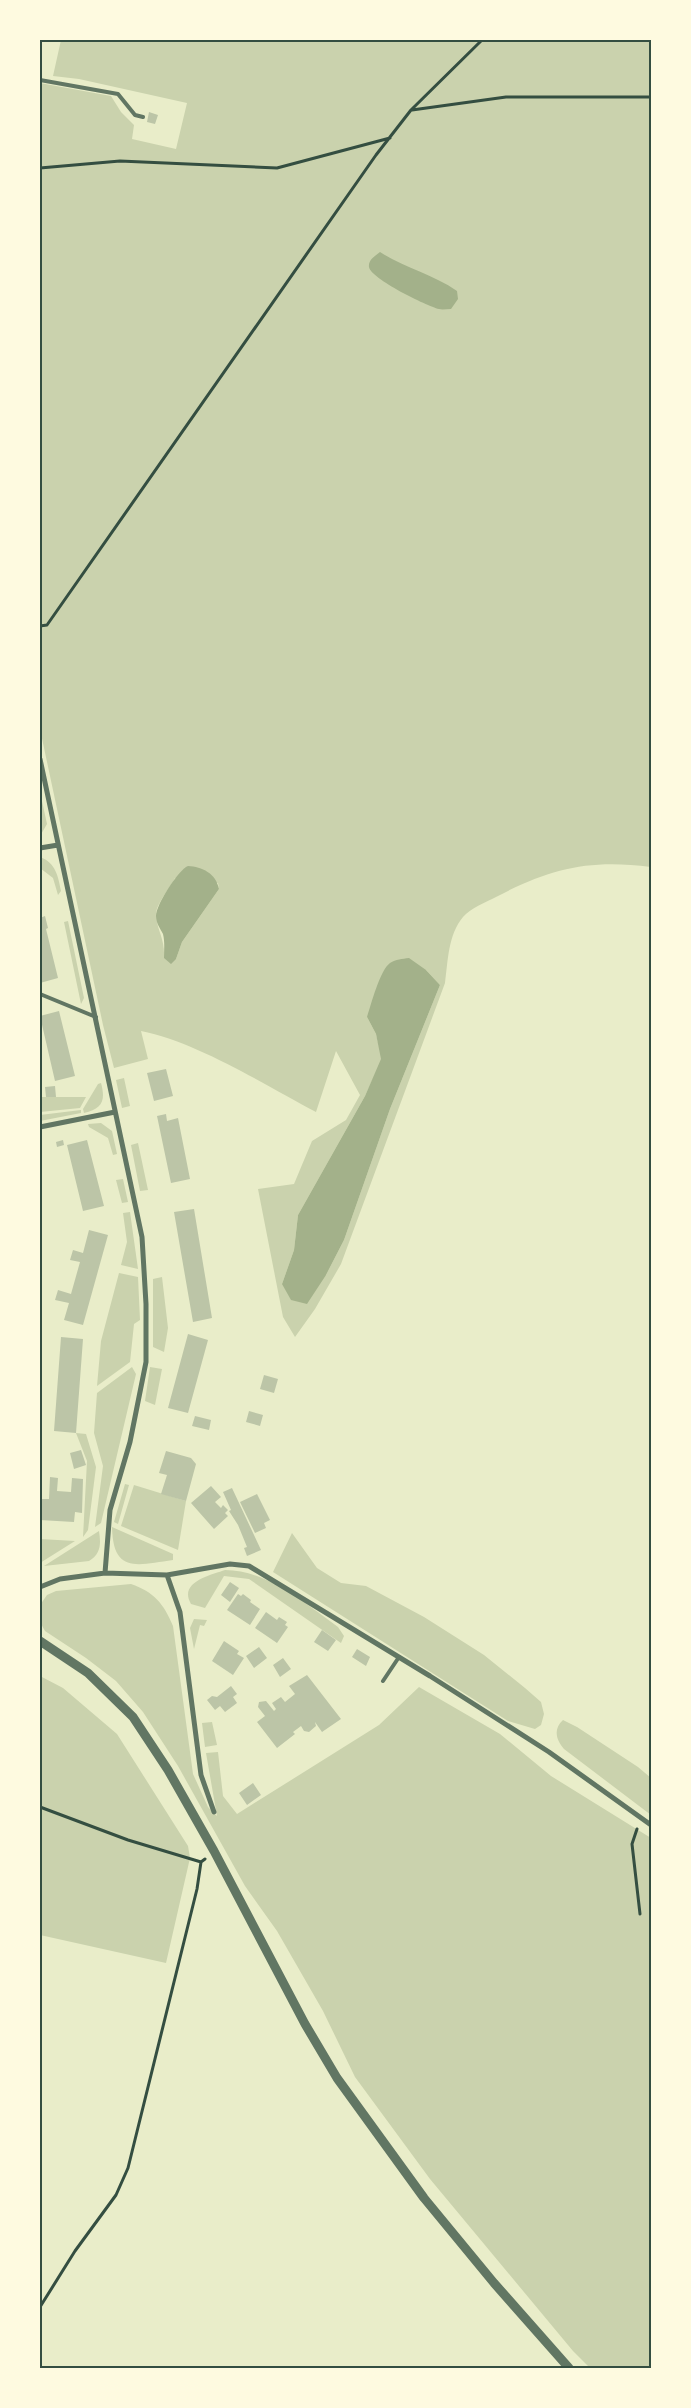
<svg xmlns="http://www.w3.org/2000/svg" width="691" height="2408" viewBox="0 0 691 2408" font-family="Inter,sans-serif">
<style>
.green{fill:#cad2ad;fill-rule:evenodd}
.water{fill:#a3b18a}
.building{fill:#bcc5a7}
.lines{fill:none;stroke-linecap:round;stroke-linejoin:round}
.path{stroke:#344e41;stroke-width:3}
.service{stroke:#617663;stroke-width:4}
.minor{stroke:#617663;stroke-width:5}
.tertiary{stroke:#617663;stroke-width:9}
.neatline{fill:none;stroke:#344e41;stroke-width:2}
</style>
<rect width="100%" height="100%" fill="#e9edc9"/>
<path class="green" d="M61 40H651V867C590 859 551 868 496 897 486 902 471 908 463 917 448 935 448 961 445 983L341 1264 315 1309 295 1337 283 1317 258 1189 294 1184 312 1141 346 1120 360 1095 336 1051 316 1112C265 1085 197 1042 141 1031L148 1059 114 1068 103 1025 40 729V83L111 96 121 112 134 125 132 139 176 149 187 103 79 79 53 76ZM175 878 218 883 219 889 182 942 176 959 164 958C165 939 158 933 156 916 155 905 170 888 175 878ZM426 970 440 985 390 1109 344 1240 326 1275 282 1284 294 1250 298 1215 365 1096 382 1059 376 1034 367 1017Z
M40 792 47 824 40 836Z
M40 857C56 863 58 876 61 891L58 895 53 878 40 868Z
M68 921 84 998 81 1004 64 922Z
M124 1078 130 1106 122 1108 116 1080Z
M101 1083C106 1101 102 1109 84 1113L83 1109 98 1084Z
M40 1097H86L80 1108 40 1112Z
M81 1110V1113L40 1121V1115Z
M101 1123 112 1131 117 1154 113 1155 108 1138 89 1127 88 1124Z
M138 1143 148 1190 140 1191 131 1145Z
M123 1179 128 1202 122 1203 116 1180Z
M130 1212 138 1269 121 1265 127 1242 123 1213Z
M119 1273 138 1277 140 1320 134 1324 130 1362 97 1386 101 1341Z
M162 1277 168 1328 164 1352 153 1347V1279Z
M132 1367 136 1374 101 1523 95 1527 103 1466 94 1433 97 1393Z
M150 1367 162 1369 155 1405 145 1401Z
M76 1433 86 1434 96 1467 88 1530 83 1537 87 1461Z
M125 1484 129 1485 118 1524 114 1522Z
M134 1485 186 1501 178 1550 121 1526Z
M112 1527 173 1554V1560C137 1565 113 1574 112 1527Z
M99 1531C101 1544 101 1554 89 1561L44 1566Z
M292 1533 317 1568 341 1583 366 1586 424 1617 484 1655 525 1688 541 1702 544 1714 541 1725 535 1729 508 1721 273 1572Z
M40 1539 75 1541 40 1563Z
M225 1570C267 1570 306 1604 338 1627L344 1636 341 1643 249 1579 224 1576 205 1608 191 1604C178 1582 211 1575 225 1570Z
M131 1584C154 1592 164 1604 173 1626L193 1774 208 1807 217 1816 206 1753 218 1752 223 1796 237 1814 379 1725 419 1687 500 1734 551 1776 651 1838V2368H590L573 2351 430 2179 355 2077 323 2011 277 1931 245 1886 178 1766 143 1712 116 1681 86 1658 45 1631 40 1622V1605L47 1595 56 1591Z
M194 1619 207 1620 204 1626 200 1625 194 1649 190 1628Z
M40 1676 63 1688 117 1734 188 1846 190 1858 166 1963 40 1935Z
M563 1720 577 1727 638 1767 651 1778V1815L564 1749C556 1740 553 1729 563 1720Z
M212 1722 217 1745 205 1747 202 1723Z"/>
<path class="water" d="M380 252C404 268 433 274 457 291L458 299 451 309C447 309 442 310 439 309 427 306 371 279 369 267 368 260 375 256 380 252Z
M188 866C202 867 216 873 219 889L182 942 176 959 171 964 164 958C164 950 165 942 163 934 160 928 156 923 156 916 156 905 178 870 188 866Z
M409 958 426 970 440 985 390 1109 344 1240 326 1275 307 1304 291 1300 282 1284 294 1250 298 1215 365 1096 381 1059 376 1034 367 1017C371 1005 380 970 390 963 396 959 402 959 409 958Z"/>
<path class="building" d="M149 112 158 115 155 124 147 122Z
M45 916 48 928 46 929 58 978 40 983V918Z
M59 1011 75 1076 55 1081 40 1016Z
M166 1069 173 1096 154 1101 147 1073Z
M55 1086 56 1097H46L45 1087Z
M166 1114 167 1121 178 1118 190 1179 171 1183 157 1116Z
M63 1140 64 1145 57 1147 56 1142Z
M87 1140 104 1206 83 1211 67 1145Z
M194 1209 212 1318 193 1322 174 1212Z
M89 1230 108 1235 83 1325 64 1320 69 1303 55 1300 58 1290 71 1294 80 1262 70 1260 73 1250 83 1253Z
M188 1334 208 1340 188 1413 168 1408Z
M61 1337 83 1339 76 1433 54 1431Z
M264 1375 278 1379 274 1393 260 1389Z
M249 1411 263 1415 260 1426 246 1422Z
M195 1416 211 1420 209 1430 192 1426Z
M81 1450 86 1465 74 1469 70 1453Z
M166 1451 191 1458 196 1464 186 1501 161 1494 167 1475 159 1473Z
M50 1477 58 1478 57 1491 71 1492 72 1478 83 1479 82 1513 75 1512 74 1522 40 1520V1499H49Z
M211 1486 221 1497 215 1502 221 1508 223 1505 228 1510 225 1513 228 1516 214 1529 191 1503Z
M232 1488 261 1550 247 1556 244 1548 247 1547 238 1525 229 1511 231 1510 223 1492Z
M257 1494 270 1520 264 1523 266 1528 255 1533 240 1502Z
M230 1582 239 1588 230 1602 221 1595Z
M238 1594 241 1596 243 1594 251 1600 250 1602 260 1609 250 1625 227 1610Z
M266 1612 277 1620 279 1617 287 1622 285 1625 288 1627 277 1643 255 1628Z
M322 1630 336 1640 328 1651 314 1642Z
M224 1641 239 1651 237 1654 244 1658 233 1675 212 1661Z
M259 1647 267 1658 254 1668 246 1656Z
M357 1649 370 1657 366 1666 352 1657Z
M283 1658 291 1669 280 1677 273 1665Z
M307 1675 341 1719 322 1732 315 1722 316 1726 309 1732 304 1731 301 1726 293 1732 295 1734 277 1748 257 1722 265 1716 258 1707 259 1702 266 1701 274 1711 276 1709 272 1703 281 1697 285 1702 295 1694 289 1686Z
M231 1686 237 1694 233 1697 237 1703 225 1712 220 1706 215 1710 207 1700 212 1696 217 1697Z
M253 1783 261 1795 247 1805 239 1793Z"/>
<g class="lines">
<path class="path" d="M412 110 506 97H651
M40 168 120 161 277 168 390 138
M40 626 47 625 376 155 411 110 482 40
M40 1807 128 1840 201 1862
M637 1829 632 1844 640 1914
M40 2307 75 2251 116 2195 128 2168 197 1889 201 1862 205 1859"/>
<path class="service" d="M40 80 118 94 135 115 143 117
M40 994 96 1017
M383 1681 399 1657"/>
<path class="minor" d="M40 759 142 1237 146 1304V1362L130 1442 110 1510 105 1573
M40 848 58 845
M40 1127 115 1112
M167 1575 180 1612 201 1775 214 1812
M40 1587 60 1579 105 1573 167 1575 230 1564 249 1566 430 1676 549 1752 651 1825"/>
<path class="tertiary" d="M40 1641 88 1673 133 1717 168 1770 214 1851 305 2024 337 2078 424 2198 494 2283 569 2368"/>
</g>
<rect width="691" height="2408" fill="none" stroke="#fefae0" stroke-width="82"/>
<rect x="41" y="41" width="609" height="2326" class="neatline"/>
</svg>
